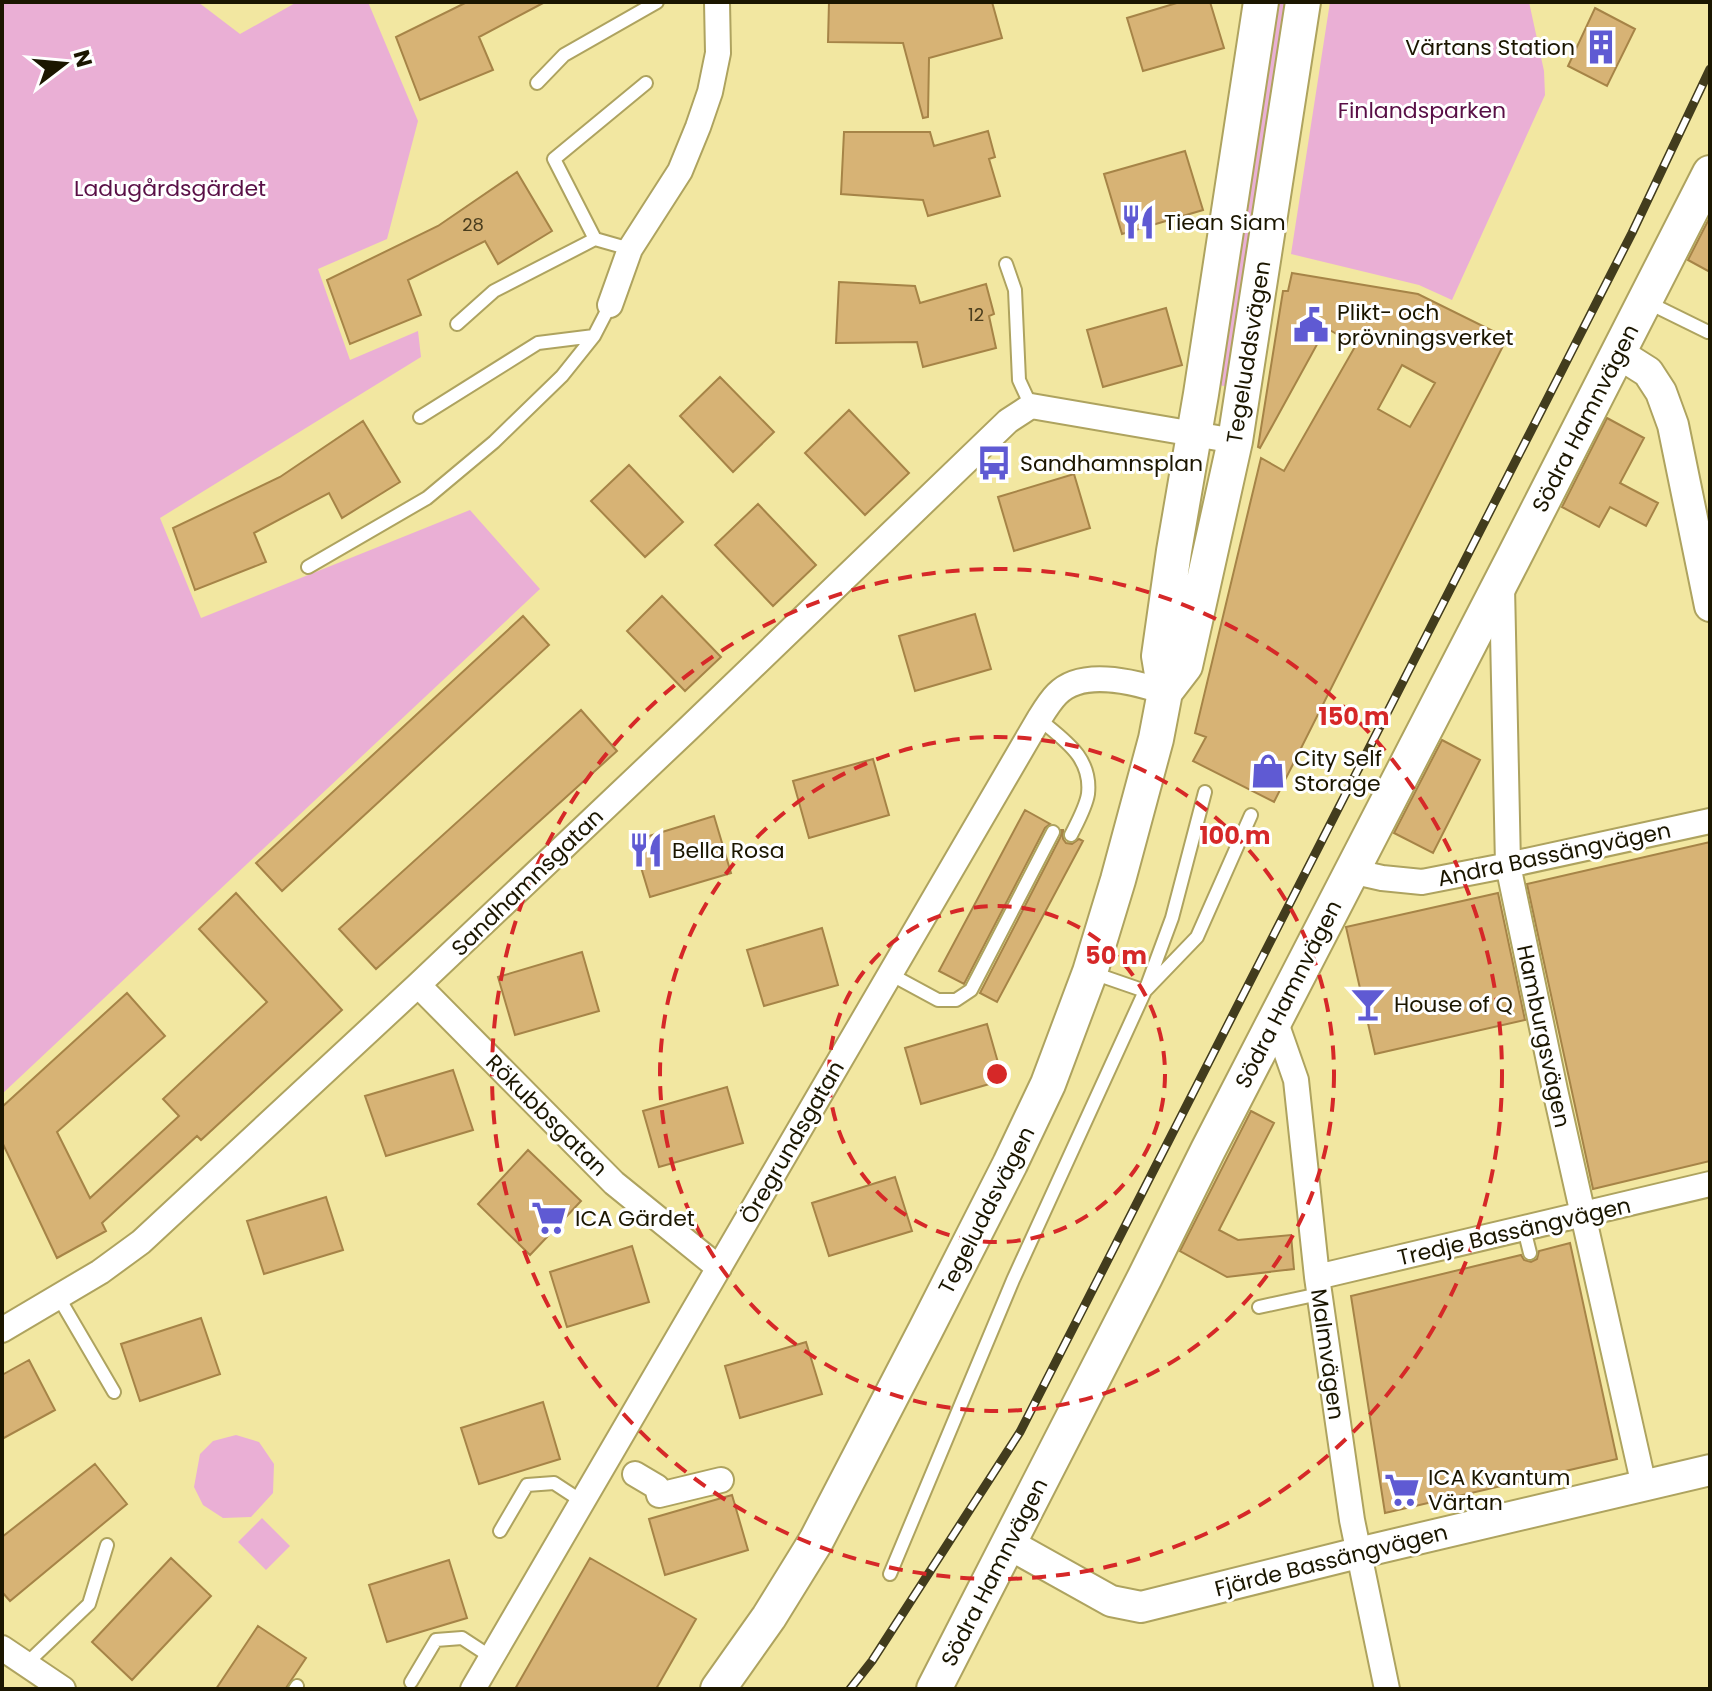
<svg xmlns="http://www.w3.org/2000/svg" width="1712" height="1691" viewBox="0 0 1712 1691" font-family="Poppins,sans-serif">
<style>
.green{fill:#eaafd5}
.building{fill:#d7b375;stroke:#a68447;stroke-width:2;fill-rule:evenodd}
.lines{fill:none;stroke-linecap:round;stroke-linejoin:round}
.service-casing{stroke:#aea35f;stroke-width:16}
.minor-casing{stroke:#aea35f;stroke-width:28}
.tertiary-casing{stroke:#aea35f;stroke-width:34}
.secondary-casing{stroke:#aea35f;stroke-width:38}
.service{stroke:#fff;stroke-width:12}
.minor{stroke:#fff;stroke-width:24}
.tertiary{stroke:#fff;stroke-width:30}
.secondary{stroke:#fff;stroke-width:34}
.rail-casing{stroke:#423c1d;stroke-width:9}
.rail{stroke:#fff;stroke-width:6;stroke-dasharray:18;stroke-linecap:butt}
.ring{fill:none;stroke:#d62828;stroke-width:4;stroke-dasharray:14 10}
.labels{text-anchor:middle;stroke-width:6;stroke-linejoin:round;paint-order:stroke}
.number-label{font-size:18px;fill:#4a3d1d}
.poi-label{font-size:22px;fill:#1b1600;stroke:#fff;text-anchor:start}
.park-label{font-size:22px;fill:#590f46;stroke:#fff}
.street-label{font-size:22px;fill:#1b1600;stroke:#fff}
.centre{fill:#d62828;stroke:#fff;stroke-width:4}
.ring-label{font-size:24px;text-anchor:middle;font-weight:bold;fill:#d62828;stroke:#fff;stroke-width:6;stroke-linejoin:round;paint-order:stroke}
</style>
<rect width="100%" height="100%" fill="#f2e7a1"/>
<path class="green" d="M2 2H198L240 34 297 2H368L418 121 387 239 318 269 350 360 418 331 421 357 160 518 201 618 470 510 540 589 2 1094Z
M1277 2H1292L1231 387 1217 385Z
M1330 2H1529L1544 71 1545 95 1452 300 1419 285 1291 254Z
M236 1435 259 1442 274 1464 273 1493 251 1517 223 1518 203 1505 194 1487 200 1454 213 1441Z
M262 1518 290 1546 266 1570 238 1542Z"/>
<path class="building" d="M467 2H545L479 37 493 70 420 100 396 37Z
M829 2H992L1002 38 929 58 928 117 923 118 903 43 828 42Z
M1180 2H1210L1224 48 1143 71 1127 18Z
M1595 8 1635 29 1607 86 1568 66Z
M988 131 995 157 989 159 1000 196 928 216 923 200 841 194 844 132H930L934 146Z
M1185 151 1203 210 1122 234 1104 174Z
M517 172 552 231 498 264 485 241 408 280 421 315 350 344 327 280 438 226Z
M1710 217V272L1688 260Z
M1292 273 1418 294 1507 338 1274 802 1193 761 1206 737 1195 733 1261 458 1284 471 1356 345 1326 328 1260 448 1258 447 1283 291H1288ZM1402 365 1435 383 1410 427 1378 409Z
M839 282 915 286 920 303 986 284 994 314 989 316 996 348 923 367 917 342 836 343Z
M1166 308 1182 365 1103 387 1087 330Z
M720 377 774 432 733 472 680 416Z
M849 410 909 473 865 515 805 453Z
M1607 418 1644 438 1620 483 1658 503 1646 526 1610 507 1599 527 1562 507Z
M363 421 400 482 342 518 329 493 254 533 266 562 195 590 173 528 280 477Z
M629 465 683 522 645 557 591 501Z
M1074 474 1090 528 1014 551 998 497Z
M758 504 816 565 773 606 715 545Z
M662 596 721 657 685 691 627 631Z
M975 614 991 669 915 691 899 636Z
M523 616 549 645 282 891 256 863Z
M581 710 617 751 376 969 339 929Z
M1442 740 1480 760 1433 853 1394 833Z
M873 759 889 815 809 838 793 781Z
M1025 810 1050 824 1045 828 964 984 939 971Z
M714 816 731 873 650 897 633 841Z
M1061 830H1063V839L1066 843 1072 844 1079 839 1083 841 997 1002 980 993 1061 836Z
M1710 842V1161L1593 1189 1527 884Z
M236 893 342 1010 201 1140 197 1136 102 1223 106 1231 57 1258 2 1142V1107L127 993 165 1036 57 1132 90 1198 179 1116 163 1099 267 1002 199 929Z
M1498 893 1525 1020 1375 1054 1346 927Z
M822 928 838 985 764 1006 747 950Z
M582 952 599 1011 515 1035 498 977Z
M987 1024 1003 1080 921 1104 905 1048Z
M453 1070 473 1130 386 1156 365 1096Z
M727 1087 743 1143 659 1167 643 1111Z
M1251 1111 1274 1123 1219 1230 1238 1240 1291 1235 1294 1269 1227 1277 1180 1251Z
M528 1150 581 1201 530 1255 478 1204Z
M895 1177 912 1231 829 1256 812 1203Z
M326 1197 343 1250 264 1274 247 1221Z
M1570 1243 1617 1459 1385 1513 1351 1296 1521 1255 1524 1260 1531 1262 1537 1259 1539 1251Z
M632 1246 649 1302 567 1327 550 1272Z
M201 1318 220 1374 140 1401 121 1344Z
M806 1342 822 1394 740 1418 725 1366Z
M29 1360 55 1410 2 1439V1375Z
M543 1402 560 1459 479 1484 461 1428Z
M95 1464 127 1504 10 1601 2 1592V1537Z
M732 1495 748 1550 665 1575 649 1519Z
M171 1558 211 1596 132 1680 92 1642Z
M590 1558 696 1619 656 1689H515Z
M449 1560 467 1618 387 1642 369 1585Z
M258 1626 306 1658 286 1688 216 1689Z"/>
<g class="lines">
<g class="service-casing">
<path id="service" d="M537 83 564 55 657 2
M630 249 595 239 554 159 646 83
M1006 264 1015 290 1019 380 1031 406
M1647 302 1708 332 1710 331
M457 324 494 291 595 239
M420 417 538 343 594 336
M308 567 427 498 494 442 562 376 594 336 610 305
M1039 719C1064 740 1092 757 1088 794 1086 807 1077 823 1071 835
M1093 973 1145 991 1172 918 1205 792
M890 974 938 1000H956L971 990 1053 832
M1524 1229 1530 1253
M59 1298 114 1392
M1259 1307 1319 1294
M500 1531 527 1485 554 1483 583 1502
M890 1574 1013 1280 1145 991 1197 937 1251 815
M26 1664 89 1604 107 1545
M411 1682 436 1640 462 1638 491 1657
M295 1689 297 1686"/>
</g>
<g class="minor-casing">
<path id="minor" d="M610 305 630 249 680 171 698 127 710 92 718 53 717 2
M1502 587 1508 865 1555 1090 1644 1486
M1351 871 1382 878 1422 882 1499 867 1710 821
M418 985 614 1183 719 1268
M1275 1020 1296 1080 1317 1277 1352 1520 1387 1689
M1317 1277 1710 1184
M2 1330 100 1272 141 1242 418 985 688 729 1008 421 1031 406 1235 441
M635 1474 657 1487 659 1495 721 1480
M2 1648 63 1689
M473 1689 1039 719C1044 711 1050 701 1057 694 1082 668 1135 682 1165 692"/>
</g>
<g class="tertiary-casing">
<path id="tertiary" d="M1618 353 1648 372 1661 392 1673 425 1710 606
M1009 1544 1111 1601 1141 1607 1358 1553 1710 1470"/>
</g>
<g class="secondary-casing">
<path id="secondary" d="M1165 692 1185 666 1235 441 1303 2
M718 1689 769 1617 816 1541 925 1331 1010 1164 1048 1084 1090 972 1118 880 1156 739 1165 692 1159 656 1174 551 1201 394 1261 2
M934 1689 1145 1277 1208 1150 1514 557 1710 173"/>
</g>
<use href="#service" class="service"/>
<use href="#minor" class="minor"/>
<use href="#tertiary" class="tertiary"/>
<use href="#secondary" class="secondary"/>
<g class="rail-casing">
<path id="rail" d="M850 1689 872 1661 1020 1432 1632 233 1710 69"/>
</g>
<use href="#rail" class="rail"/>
</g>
<g class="ring">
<circle cx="997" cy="1074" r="168"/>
<circle cx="997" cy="1074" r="337"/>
<circle cx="997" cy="1074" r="505"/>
</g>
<defs>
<g id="building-bare" transform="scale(2.76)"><path d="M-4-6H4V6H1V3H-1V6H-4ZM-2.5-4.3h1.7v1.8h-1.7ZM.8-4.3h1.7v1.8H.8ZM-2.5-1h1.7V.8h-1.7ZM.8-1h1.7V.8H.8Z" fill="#5f5ad3" stroke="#fff" stroke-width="2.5" paint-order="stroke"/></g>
<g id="restaurant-bare" transform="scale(2.76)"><path d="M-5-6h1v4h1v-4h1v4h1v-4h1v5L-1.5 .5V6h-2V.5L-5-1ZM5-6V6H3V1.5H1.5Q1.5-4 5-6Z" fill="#5f5ad3" stroke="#fff" stroke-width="2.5" paint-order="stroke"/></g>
<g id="civic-bare" transform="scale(2.76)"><path d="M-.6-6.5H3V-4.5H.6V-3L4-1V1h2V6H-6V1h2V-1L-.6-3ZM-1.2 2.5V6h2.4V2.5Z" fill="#5f5ad3" stroke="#fff" stroke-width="2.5" paint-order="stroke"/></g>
<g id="bus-bare" transform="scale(2.76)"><path d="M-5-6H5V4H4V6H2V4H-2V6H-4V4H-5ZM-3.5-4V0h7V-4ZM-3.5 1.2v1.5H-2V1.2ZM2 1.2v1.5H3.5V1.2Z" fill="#5f5ad3" stroke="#fff" stroke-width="2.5" paint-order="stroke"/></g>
<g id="shop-bare" transform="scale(2.76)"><path d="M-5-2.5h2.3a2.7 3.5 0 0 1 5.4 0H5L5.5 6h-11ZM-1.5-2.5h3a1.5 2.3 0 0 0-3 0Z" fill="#5f5ad3" stroke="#fff" stroke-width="2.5" paint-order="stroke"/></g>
<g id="bar-bare" transform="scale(2.76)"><path d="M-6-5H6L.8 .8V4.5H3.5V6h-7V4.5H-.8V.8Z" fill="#5f5ad3" stroke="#fff" stroke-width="2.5" paint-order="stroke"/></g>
<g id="supermarket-bare" transform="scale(2.76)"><path d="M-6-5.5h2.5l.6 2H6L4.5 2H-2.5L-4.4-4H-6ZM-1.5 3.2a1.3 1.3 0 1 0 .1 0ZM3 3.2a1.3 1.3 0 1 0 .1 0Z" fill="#5f5ad3" stroke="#fff" stroke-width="2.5" paint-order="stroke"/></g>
</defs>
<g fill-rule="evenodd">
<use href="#building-bare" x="1601" y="47"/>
<use href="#restaurant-bare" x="1138" y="222"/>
<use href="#civic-bare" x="1311" y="325"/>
<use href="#bus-bare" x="994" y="463"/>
<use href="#shop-bare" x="1268" y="771"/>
<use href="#restaurant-bare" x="646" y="850"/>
<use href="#bar-bare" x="1368" y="1004"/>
<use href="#supermarket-bare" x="549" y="1218"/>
<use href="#supermarket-bare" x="1402" y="1490"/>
</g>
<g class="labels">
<g class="number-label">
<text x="473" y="231">28</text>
<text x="976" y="321">12</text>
</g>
<g class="poi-label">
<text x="1575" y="55" text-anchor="end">Värtans Station</text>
<text x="1164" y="230">Tiean Siam</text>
<text x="1337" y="320">Plikt- och<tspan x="1337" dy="25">prövningsverket</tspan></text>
<text x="1020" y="471">Sandhamnsplan</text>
<text x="1294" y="766">City Self<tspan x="1294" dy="25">Storage</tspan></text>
<text x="672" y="858">Bella Rosa</text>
<text x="1394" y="1012">House of Q</text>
<text x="575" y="1226">ICA Gärdet</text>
<text x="1428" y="1485">ICA Kvantum<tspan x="1428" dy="25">Värtan</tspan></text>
</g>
<g class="park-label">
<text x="1422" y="118">Finlandsparken</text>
<text x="170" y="196">Ladugårdsgärdet</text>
</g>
<g class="street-label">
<text transform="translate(1248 352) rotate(-81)" y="8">Tegeluddsvägen</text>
<text transform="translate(1585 418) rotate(-63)" y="8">Södra Hamnvägen</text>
<text transform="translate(1554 854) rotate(-12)" y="8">Andra Bassängvägen</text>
<text transform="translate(527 882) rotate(-44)" y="8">Sandhamnsgatan</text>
<text transform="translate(1288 994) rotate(-63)" y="8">Södra Hamnvägen</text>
<text transform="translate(1544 1036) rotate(78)" y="8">Hamburgsvägen</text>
<text transform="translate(547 1115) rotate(45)" y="8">Rökubbsgatan</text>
<text transform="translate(792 1142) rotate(-60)" y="8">Öregrundsgatan</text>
<text transform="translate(986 1210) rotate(-63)" y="8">Tegeluddsvägen</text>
<text transform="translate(1514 1231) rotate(-13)" y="8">Tredje Bassängvägen</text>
<text transform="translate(1328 1354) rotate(82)" y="8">Malmvägen</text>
<text transform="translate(1331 1560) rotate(-14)" y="8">Fjärde Bassängvägen</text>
<text transform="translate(994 1572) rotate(-63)" y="8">Södra Hamnvägen</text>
</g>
</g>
<circle cx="997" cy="1074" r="12" class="centre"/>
<g class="ring-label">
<text x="1354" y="725">150 m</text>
<text x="1235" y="844">100 m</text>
<text x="1116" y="964">50 m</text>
</g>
<rect width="1712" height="1691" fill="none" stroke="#1b1600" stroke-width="8"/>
<g transform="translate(64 64) rotate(74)" stroke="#ffffff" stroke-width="6" paint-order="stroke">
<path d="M0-6L14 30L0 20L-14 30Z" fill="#1b1600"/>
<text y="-12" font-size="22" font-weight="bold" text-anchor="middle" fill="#1b1600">N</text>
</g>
</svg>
